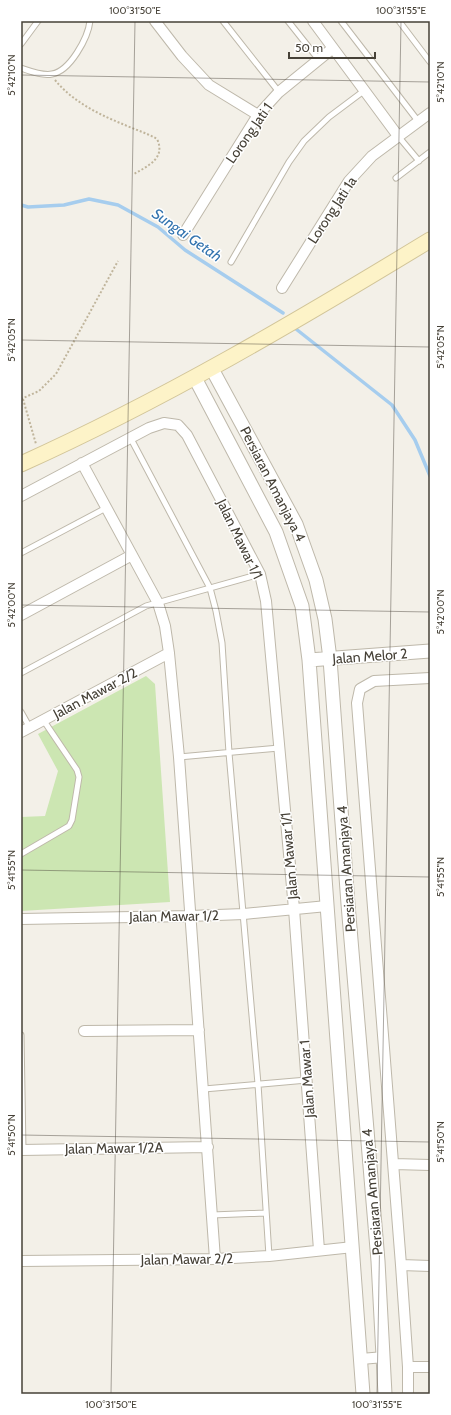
<svg xmlns="http://www.w3.org/2000/svg" width="451" height="1415" viewBox="0 0 451 1415" font-family="Cabin,sans-serif">
<style>
.green{fill:#cce6b2}
.lines{fill:none;stroke-linecap:round;stroke-linejoin:round}
.stream{stroke:#a6cdee;stroke-width:3.5}
.service-casing{stroke:#beb8aa;stroke-width:7}
.minor-casing{stroke:#beb8aa;stroke-width:12}
.tertiary-casing{stroke:#beb8aa;stroke-width:15}
.secondary-casing{stroke:#d2c599;stroke-width:17}
.path{stroke:#c0b59c;stroke-width:2;stroke-dasharray:2 2;stroke-linecap:butt}
.service{stroke:#fff;stroke-width:5}
.minor{stroke:#fff;stroke-width:10}
.tertiary{stroke:#fff;stroke-width:13}
.secondary{stroke:#fdf3c8;stroke-width:15}
.ticks{fill:none;stroke:#464137;stroke-width:1;stroke-opacity:0.45}
.labels{text-anchor:middle;stroke-width:3;stroke-linejoin:round;paint-order:stroke}
.street-label{font-size:14px;fill:#464137;stroke:#fff}
.water-label{font-size:15px;font-style:italic;fill:#3374af;stroke:#fff}
.neatline{fill:none;stroke:#464137;stroke-width:1.5}
.ticks-label{font-size:10px;text-anchor:middle;fill:#464137}
</style>
<rect width="100%" height="100%" fill="#f3f0e8"/>
<path class="green" d="M146 676 155 684 170 902 21 911V817L45 816 58 771 38 734Z"/>
<g class="lines">
<path class="stream" d="M21 205 28 207 64 205 89 199 118 205 158 227 185 250 283 313
M296 329 392 405 415 440 430 476"/>
<g class="service-casing">
<path id="service" d="M223 21 279 92
M288 21 319 60
M341 21 418 121
M399 21 430 62
M21 44 38 21
M21 68C30 71 42 76 52 74 70 71 88 38 90 21
M398 136 419 161
M396 178 430 152
M231 262 289 162 304 141 329 117 365 90
M130 437 210 588 216 611 222 643 229 753 258 1084 269 1256
M21 553 106 508
M21 673 146 606 260 574
M21 712 30 728
M179 757 279 748
M21 854 69 826 72 820 79 777 77 770 44 721
M21 1035 23 1150
M204 1089 307 1080
M212 1215 265 1213"/>
</g>
<g class="minor-casing">
<path id="minor" d="M155 21 182 56 209 85 258 115
M313 21 398 136
M183 235 258 115 279 92 333 48
M282 288 349 181 372 156 430 113
M82 463 158 603 165 626 169 653 179 757 215 1259
M21 496 149 428 164 423 178 425 187 435 260 574 266 601 294 909 319 1250
M21 615 132 555
M21 732 169 653
M21 919 190 916 244 914 327 906
M84 1031 199 1030
M21 1150 208 1147
M394 1164 430 1165
M21 1261 215 1259 269 1256 353 1247
M401 1265 430 1266
M361 1359 384 1357
M408 1367H430
M408 1394V1367L401 1265 357 703 360 689 374 681 430 678"/>
</g>
<g class="tertiary-casing">
<path id="tertiary" d="M212 369 296 524 316 580 325 619 330 659 348 904 378 1261 385 1394
M195 378 276 532 302 606 309 660 363 1394
M309 660 430 651"/>
</g>
<g class="secondary-casing">
<path id="secondary" d="M21 464C163 400 297 321 430 240"/>
</g>
<path class="path" d="M55 80C73 102 100 115 125 125 136 130 147 133 157 139 166 158 148 166 134 174
M21 399 39 391 56 374 118 261
M23 399 36 444"/>
<use href="#service" class="service"/>
<use href="#minor" class="minor"/>
<use href="#tertiary" class="tertiary"/>
<use href="#secondary" class="secondary"/>
</g>
<path class="ticks" d="M21 75 430 82M21 340 430 347M21 605 430 612M21 870 430 877M21 1135 430 1142M111 1394 135 21M377 1394 401 21"/>
<g class="labels">
<g class="street-label">
<text transform="translate(249 133) rotate(-55)" y="5">Lorong Jati 1</text>
<text transform="translate(332 210) rotate(-57)" y="5">Lorong Jati 1a</text>
<text transform="translate(273 484) rotate(63)" y="5">Persiaran Amanjaya 4</text>
<text transform="translate(240 539) rotate(64)" y="5">Jalan Mawar 1/1</text>
<text transform="translate(370 656) rotate(-4)" y="5">Jalan Melor 2</text>
<text transform="translate(95 693) rotate(-28)" y="5">Jalan Mawar 2/2</text>
<text transform="translate(289 856) rotate(-95)" y="5">Jalan Mawar 1/1</text>
<text transform="translate(346 869) rotate(-94)" y="5">Persiaran Amanjaya 4</text>
<text transform="translate(174 916) rotate(-1)" y="5">Jalan Mawar 1/2</text>
<text transform="translate(307 1079) rotate(-94)" y="5">Jalan Mawar 1</text>
<text transform="translate(114 1148) rotate(-1)" y="5">Jalan Mawar 1/2A</text>
<text transform="translate(372 1192) rotate(-95)" y="5">Persiaran Amanjaya 4</text>
<text transform="translate(187 1259) rotate(-1)" y="5">Jalan Mawar 2/2</text>
</g>
<g class="water-label">
<text transform="translate(187 235) rotate(35)" y="5">Sungai Getah</text>
</g>
</g>
<rect width="451" height="1415" fill="none" stroke="#ffffff" stroke-width="44"/>
<path d="M289 52v6h86v-6" fill="none" stroke="#464137" stroke-width="2"/>
<text x="295" y="52" font-size="12" fill="#464137" stroke="#ffffff" stroke-width="3" paint-order="stroke">50 m</text>
<rect x="22" y="22" width="407" height="1371" class="neatline"/>
<g class="ticks-label">
<text x="135" y="14">100°31'50"E</text>
<text x="401" y="14">100°31'55"E</text>
<text transform="translate(11 75) rotate(-90)" y="4">5°42'10"N</text>
<text transform="translate(440 82) rotate(-90)" y="4">5°42'10"N</text>
<text transform="translate(11 340) rotate(-90)" y="4">5°42'05"N</text>
<text transform="translate(440 347) rotate(-90)" y="4">5°42'05"N</text>
<text transform="translate(11 605) rotate(-90)" y="4">5°42'00"N</text>
<text transform="translate(440 612) rotate(-90)" y="4">5°42'00"N</text>
<text transform="translate(11 870) rotate(-90)" y="4">5°41'55"N</text>
<text transform="translate(440 877) rotate(-90)" y="4">5°41'55"N</text>
<text transform="translate(11 1135) rotate(-90)" y="4">5°41'50"N</text>
<text transform="translate(440 1142) rotate(-90)" y="4">5°41'50"N</text>
<text x="111" y="1408">100°31'50"E</text>
<text x="377" y="1408">100°31'55"E</text>
</g>
</svg>
